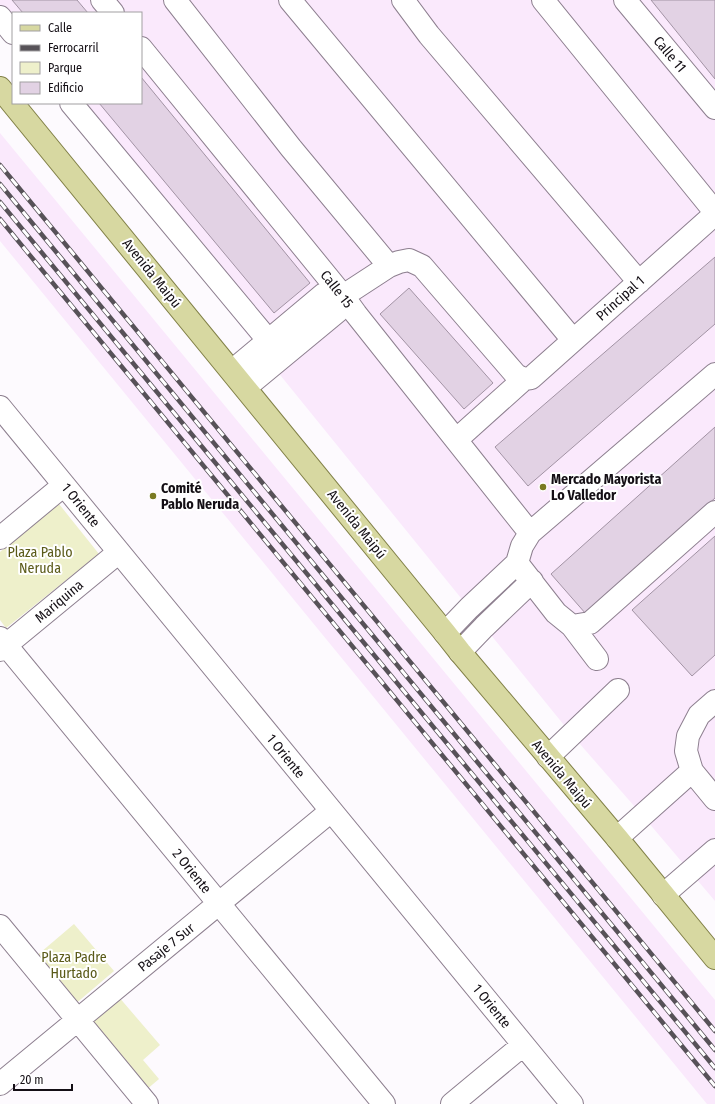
<svg xmlns="http://www.w3.org/2000/svg" width="715" height="1104" viewBox="0 0 715 1104" font-family="'Fira Sans Condensed',sans-serif">
<style>
.built{fill:#fae9fc}
.green{fill:#eef0cb}
.building{fill:#e2d2e4;stroke:#a293a4}
.lines{fill:none;stroke-linecap:round;stroke-linejoin:round}
.minor-casing{stroke:#8d7f8f;stroke-width:24}
.major-casing{stroke:#828148;stroke-width:24}
.minor{stroke:#fff;stroke-width:22}
.major{stroke:#d7d8a1;stroke-width:22}
.rail-casing{stroke:#575258;stroke-width:4.5}
.rail{stroke:#fff;stroke-width:3;stroke-dasharray:9;stroke-linecap:butt}
.poi-dot{fill:#7a7a22;stroke:#fff;stroke-width:1.5}
.labels{text-anchor:middle;stroke-width:4;stroke-linejoin:round;paint-order:stroke}
.street-label{font-size:14px;fill:#140f15;stroke:#fff}
.poi-label{font-size:14px;font-weight:bold;fill:#140f15;stroke:#fff;text-anchor:start}
.park-label{font-size:14px;fill:#5a5a18;stroke:#fff}
</style>
<rect width="100%" height="100%" fill="#fdfafe"/>
<path class="built" d="M0 0H715V901L642 815 572 735 272 365 61 103H141V13H13V44L0 27Z
M0 133 715 1000V1104H707L0 241Z"/>
<path class="green" d="M59 504 99 554 6 628 0 620V552Z
M74 924 114 971 74 1005 34 958Z
M118 996 160 1045 143 1060 159 1079 146 1090 87 1022Z"/>
<path class="building" d="M12 0H77L88 13H23Z
M651 0H715V79Z
M141 77 310 283 274 313 99 103H141Z
M715 257V324L528 486 495 447Z
M409 288 493 383 464 409 380 314Z
M715 427V498L586 614 551 574Z
M715 536V655L692 676 632 610Z"/>
<g class="lines">
<g class="minor-casing">
<path id="minor" d="M102 0 113 13
M175 0 291 148 389 266 399 262 409 260 422 266 516 375 524 379
M290 0 573 340
M403 0 429 35 639 282
M543 0 715 212
M625 0 715 108
M0 17 13 33
M141 48 343 296 356 314 530 533
M71 103 268 340
M232 371 324 294 343 296
M524 379 531 378 715 214
M246 387 338 311 343 296 389 266
M0 407 572 1104
M456 440 524 379
M0 538 64 485
M517 563 556 613 572 626 590 623 715 512
M572 626 597 659
M445 633 469 608 517 563 522 546 530 533 715 374
M0 638 384 1104
M0 650 119 552
M460 652 484 627 532 581
M715 701 699 715 688 736 686 751 692 771 715 799
M548 757 618 690
M617 838 692 771
M663 895 715 850
M0 926 147 1104
M0 1084 331 811
M452 1104 523 1045"/>
</g>
<g class="major-casing">
<path id="major" d="M0 88 445 633 460 652 617 838 715 958"/>
</g>
<use href="#minor" class="minor"/>
<use href="#major" class="major"/>
<g class="rail-casing">
<path id="rail" d="M0 165 715 1031
M0 184 715 1050
M0 202 715 1068
M0 219 715 1086"/>
</g>
<use href="#rail" class="rail"/>
</g>
<g class="poi-dot">
<circle cx="543" cy="487" r="4"/>
<circle cx="153" cy="496" r="4"/>
</g>
<g class="labels">
<g class="street-label">
<text transform="translate(670 54) rotate(50)" y="5">Calle 11</text>
<text transform="translate(152 273) rotate(51)" y="5">Avenida Maipú</text>
<text transform="translate(337 289) rotate(52)" y="5">Calle 15</text>
<text transform="translate(620 298) rotate(-42)" y="5">Principal 1</text>
<text transform="translate(81 505) rotate(51)" y="5">1 Oriente</text>
<text transform="translate(357 524) rotate(51)" y="5">Avenida Maipú</text>
<text transform="translate(59 601) rotate(-40)" y="5">Mariquina</text>
<text transform="translate(286 756) rotate(51)" y="5">1 Oriente</text>
<text transform="translate(562 774) rotate(50)" y="5">Avenida Maipú</text>
<text transform="translate(192 871) rotate(51)" y="5">2 Oriente</text>
<text transform="translate(166 947) rotate(-39)" y="5">Pasaje 7 Sur</text>
<text transform="translate(492 1006) rotate(51)" y="5">1 Oriente</text>
</g>
<g class="poi-label">
<text x="551" y="484">Mercado Mayorista<tspan x="551" dy="16">Lo Valledor</tspan></text>
<text x="161" y="493">Comité<tspan x="161" dy="16">Pablo Neruda</tspan></text>
</g>
<g class="park-label">
<text x="40" y="557">Plaza Pablo<tspan x="40" dy="16">Neruda</tspan></text>
<text x="74" y="962">Plaza Padre<tspan x="74" dy="16">Hurtado</tspan></text>
</g>
</g>
<rect x="12" y="12" width="130" height="92" fill="#ffffff" stroke="#a19fa1"/>
<rect x="20" y="25" width="20" height="6" fill="#d7d8a1" stroke="#a19fa1"/>
<text x="48" y="32" font-size="12" fill="#140f15">Calle</text>
<rect x="20" y="45" width="20" height="6" fill="#575258" stroke="#a19fa1"/>
<text x="48" y="52" font-size="12" fill="#140f15">Ferrocarril</text>
<rect x="20" y="62" width="20" height="12" fill="#eef0cb" stroke="#a19fa1"/>
<text x="48" y="72" font-size="12" fill="#140f15">Parque</text>
<rect x="20" y="82" width="20" height="12" fill="#e2d2e4" stroke="#a19fa1"/>
<text x="48" y="92" font-size="12" fill="#140f15">Edificio</text>
<path d="M14 1084v6h58v-6" fill="none" stroke="#140f15" stroke-width="2"/>
<text x="20" y="1084" font-size="12" fill="#140f15" stroke="#ffffff" stroke-width="3" paint-order="stroke">20 m</text>
</svg>
